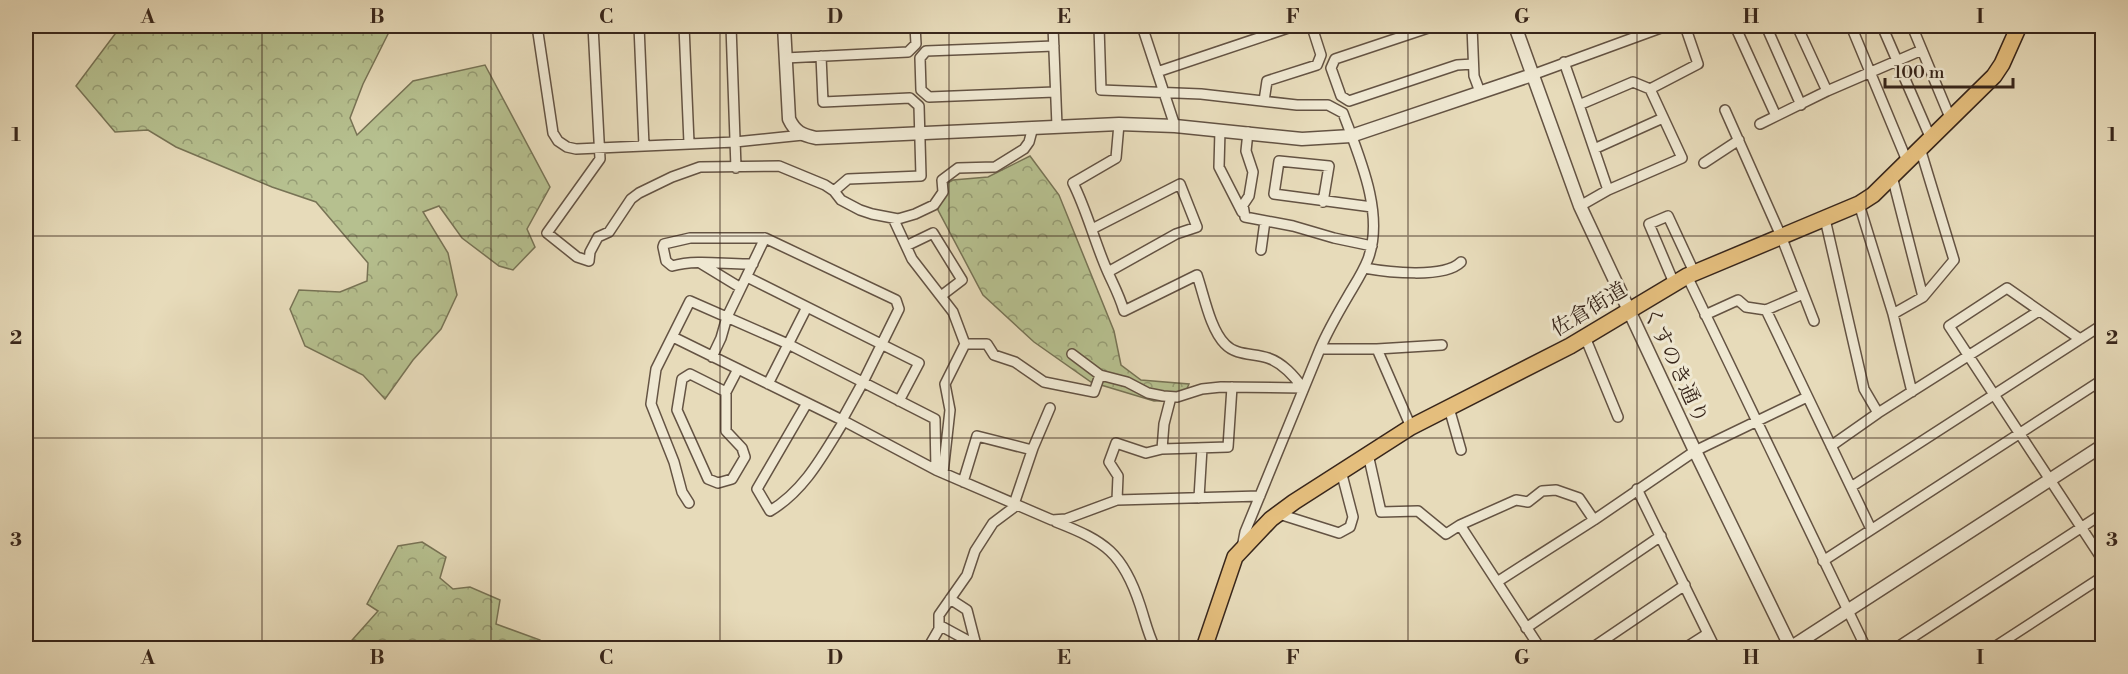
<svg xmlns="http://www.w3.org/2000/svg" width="2128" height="674" viewBox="0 0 2128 674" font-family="'Libre Bodoni','Noto Serif JP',serif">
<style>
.forest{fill:url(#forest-crowns);stroke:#777355;stroke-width:1.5}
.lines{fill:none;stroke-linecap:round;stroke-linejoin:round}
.minor-casing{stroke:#645343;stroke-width:12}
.tertiary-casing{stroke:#645343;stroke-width:15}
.primary-casing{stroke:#38261b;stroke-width:18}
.minor{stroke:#efe8d2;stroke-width:9}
.tertiary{stroke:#efe8d2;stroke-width:12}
.primary{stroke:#e4be7d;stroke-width:15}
.grid{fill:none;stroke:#38261b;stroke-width:1.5;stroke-opacity:0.55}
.labels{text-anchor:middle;stroke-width:6;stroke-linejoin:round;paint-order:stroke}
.street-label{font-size:21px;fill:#38261b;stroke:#efe8d2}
.neatline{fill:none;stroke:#38261b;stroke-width:2}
.grid-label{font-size:20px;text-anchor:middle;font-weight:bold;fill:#38261b}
</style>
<defs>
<pattern id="forest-crowns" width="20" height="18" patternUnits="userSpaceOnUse" patternTransform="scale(1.5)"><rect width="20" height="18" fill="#b6c08f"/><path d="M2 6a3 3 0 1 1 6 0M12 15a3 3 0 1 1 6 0" fill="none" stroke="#959c74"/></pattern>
</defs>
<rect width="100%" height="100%" fill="#e7dbba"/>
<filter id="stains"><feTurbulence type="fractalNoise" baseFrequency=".00333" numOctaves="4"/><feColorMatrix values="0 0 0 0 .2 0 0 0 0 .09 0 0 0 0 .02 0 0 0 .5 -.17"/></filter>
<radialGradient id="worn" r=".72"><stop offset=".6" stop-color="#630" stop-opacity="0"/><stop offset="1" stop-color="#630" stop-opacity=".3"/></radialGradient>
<path class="forest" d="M121 26H392L363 84 350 118 357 135 413 81 485 65 550 187 527 229 535 247 513 270 499 266 462 238 439 206 423 212 448 253 457 295 441 329 413 360 385 399 363 375 305 346 290 309 299 290 340 292 367 281 368 263 316 202 272 187 176 147 148 130 115 132 76 86Z
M1030 156 1059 195 1114 331 1121 365 1141 380 1189 384 1182 400 1154 401 1091 382 1034 342 983 295 938 210 940 187 953 180 988 177Z
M422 542 446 557 440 578 453 589 470 587 500 600 496 624 540 640V648H345L378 611 367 604 398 546Z"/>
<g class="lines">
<g class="minor-casing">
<path id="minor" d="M537 26 553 133 558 141 567 147 576 149 735 142 803 135
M593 26 600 159 547 233 577 257 589 261 590 252 598 237 609 232 631 199 639 193 672 177 700 167 779 166 825 185 834 191 841 200 860 210 872 214 898 219 915 214 934 205 943 192 942 180 958 168 995 167 1024 149 1029 142 1033 127
M639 26 644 146
M684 26 689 143
M731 26 736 168
M1053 26 1057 126
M1099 26 1101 90 1201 94 1297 105H1328L1343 113C1359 156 1385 214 1368 259 1363 272 1355 284 1348 296 1338 313 1328 330 1320 349L1245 532 1242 548
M1142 26 1175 126
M1434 26 1335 59 1331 68 1341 96 1349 101 1457 65 1473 64
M1472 26 1474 76 1480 92
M1735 26 1776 116
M1766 26 1801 105
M1797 26 1827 91
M1851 26 1907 161
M1882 26 1931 139
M1912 26 1951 120
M1054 46 926 51 920 58 921 90 929 97 1055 92
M821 56 823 102 910 98 919 106 921 176 848 179 834 191
M785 58 908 52 916 44 915 26
M1564 62 1579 105 1633 82 1650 89
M1157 72 1294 26
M1532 75 1666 26
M1264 101 1267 81 1317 65 1321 55 1312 27 1309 26
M1579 105 1608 190
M1725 110 1781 236 1814 321
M1119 124 1116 158 1073 183C1086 209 1093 236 1104 263 1111 281 1118 291 1124 311L1197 275C1204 295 1210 329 1225 344 1236 356 1254 353 1268 358 1283 363 1294 376 1303 388
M1760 124 1827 91 1922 50
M1220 130 1219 167 1242 212
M1248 132 1246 151 1253 172 1249 196 1243 205 1245 217 1293 226 1334 238 1372 246
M1594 149 1663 118
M1704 163 1739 140
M1892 176 1923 297
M1323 202 1329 166 1279 161 1274 194 1372 207
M1859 204 1893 314 1912 392
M1580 206 1608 190 1682 158 1650 89 1698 64 1685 26
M893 218 912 259 953 312 965 344 945 384 950 410 943 473
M1825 219 1864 389 1878 413
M1092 229 1180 184 1197 227 1176 234 1108 272
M906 246 933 233 962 280 941 296
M1261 250 1265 221
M700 263 741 288
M753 264C726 265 698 259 672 266L666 261 663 247 664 244 690 238H765L896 300 899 309 863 382 842 420
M1364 268C1387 272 1444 279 1461 262
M1687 276 1866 648
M747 277 919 363 899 401
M1674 283 1649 224 1668 216 1694 272
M1766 310 1803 294
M1893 314 1923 297 1954 260 1920 148
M1705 315 1738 300 1746 307 1766 310 1871 529
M673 337 842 420 936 470 1052 520 1066 519 1117 500 1260 496
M1585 337 1618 417
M2080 339 2007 288 1949 326 2102 559
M965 344H987L994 355 1015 362 1044 382 1094 392 1100 375
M1320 349H1377L1442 345
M1377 349 1411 427
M1072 354 1100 375 1127 382 1148 393 1163 396 1177 397 1202 389 1221 387 1303 388
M712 357 721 338 727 317 765 238
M768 384 807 307
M726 392 690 374 682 379 677 410 708 479 718 483 732 479 745 457 742 448 726 431V392L738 369
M1171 397 1164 424 1162 449 1228 447 1232 387
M807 403 757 489 770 511C805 490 823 455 844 421
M1449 408 1461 450
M1831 446 1878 413 2039 311
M1368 454 1381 512 1418 511 1446 534 1460 525 1516 500 1528 502 1542 491 1556 490 1579 498 1594 520
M963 482 977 436 1032 450
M1851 487 2102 325
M1637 489 1715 648
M1199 498 1202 448
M1117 500 1118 476 1109 462 1116 443 1146 453 1162 449
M689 503 682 492 674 462 651 404 656 369 690 301 788 344 935 419 936 470
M1014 504 1033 448 1050 408
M1279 514 1339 533 1350 527 1353 517 1341 471
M1056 522C1105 541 1123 553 1140 605 1145 620 1148 634 1155 648
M1460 525 1540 648
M1823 561 2102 380
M1497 582 1594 520 1695 451 1807 397
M950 599 967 610 976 645 982 648
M939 625 976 645
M1526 628 1661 536
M928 648 939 629V615L967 575 975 551 993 523 1017 505
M1592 648 1685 585
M1685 648 1707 634
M1896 648 2102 514
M1993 648 2102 577"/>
</g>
<g class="tertiary-casing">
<path id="tertiary" d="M784 26 789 119C795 132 802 135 816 138L1119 124 1175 126 1302 139 1351 136 1532 75
M1515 26 1580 206 1695 451 1791 648
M1790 648 2102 446"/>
</g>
<g class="primary-casing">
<path id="primary" d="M1204 648 1235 557 1271 519 1294 502 1411 427 1570 346 1687 276 1859 204 1873 195 1994 76 2002 64 2019 26"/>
</g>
<use href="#minor" class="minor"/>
<use href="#tertiary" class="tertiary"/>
<use href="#primary" class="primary"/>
</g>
<path class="grid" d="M262 26V648M491 26V648M720 26V648M949 26V648M1179 26V648M1408 26V648M1637 26V648M1866 26V648M26 236H2102M26 438H2102"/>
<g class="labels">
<g class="street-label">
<text transform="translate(1589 309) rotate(-31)" y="7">佐倉街道</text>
<text transform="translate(1676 365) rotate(65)" y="7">くすのき通り</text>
</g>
</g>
<rect width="2128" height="674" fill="none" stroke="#e7dbba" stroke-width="66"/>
<path d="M1885 78v9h128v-9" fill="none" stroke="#38261b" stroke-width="3"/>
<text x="1894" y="78" font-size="18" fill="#38261b" stroke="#efe8d2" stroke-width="4.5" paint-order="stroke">100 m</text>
<rect x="33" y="33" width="2062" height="608" class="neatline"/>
<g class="grid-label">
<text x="148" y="23">A</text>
<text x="377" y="23">B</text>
<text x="606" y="23">C</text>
<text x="835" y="23">D</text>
<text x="1064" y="23">E</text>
<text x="1293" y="23">F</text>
<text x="1522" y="23">G</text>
<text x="1751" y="23">H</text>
<text x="1980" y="23">I</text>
<text x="16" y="141">1</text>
<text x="2112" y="141">1</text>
<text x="16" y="344">2</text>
<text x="2112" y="344">2</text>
<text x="16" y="546">3</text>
<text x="2112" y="546">3</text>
<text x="148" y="664">A</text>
<text x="377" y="664">B</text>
<text x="606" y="664">C</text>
<text x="835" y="664">D</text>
<text x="1064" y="664">E</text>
<text x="1293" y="664">F</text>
<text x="1522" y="664">G</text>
<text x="1751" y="664">H</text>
<text x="1980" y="664">I</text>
</g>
<rect width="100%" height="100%" filter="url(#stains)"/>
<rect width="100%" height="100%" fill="url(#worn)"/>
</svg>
